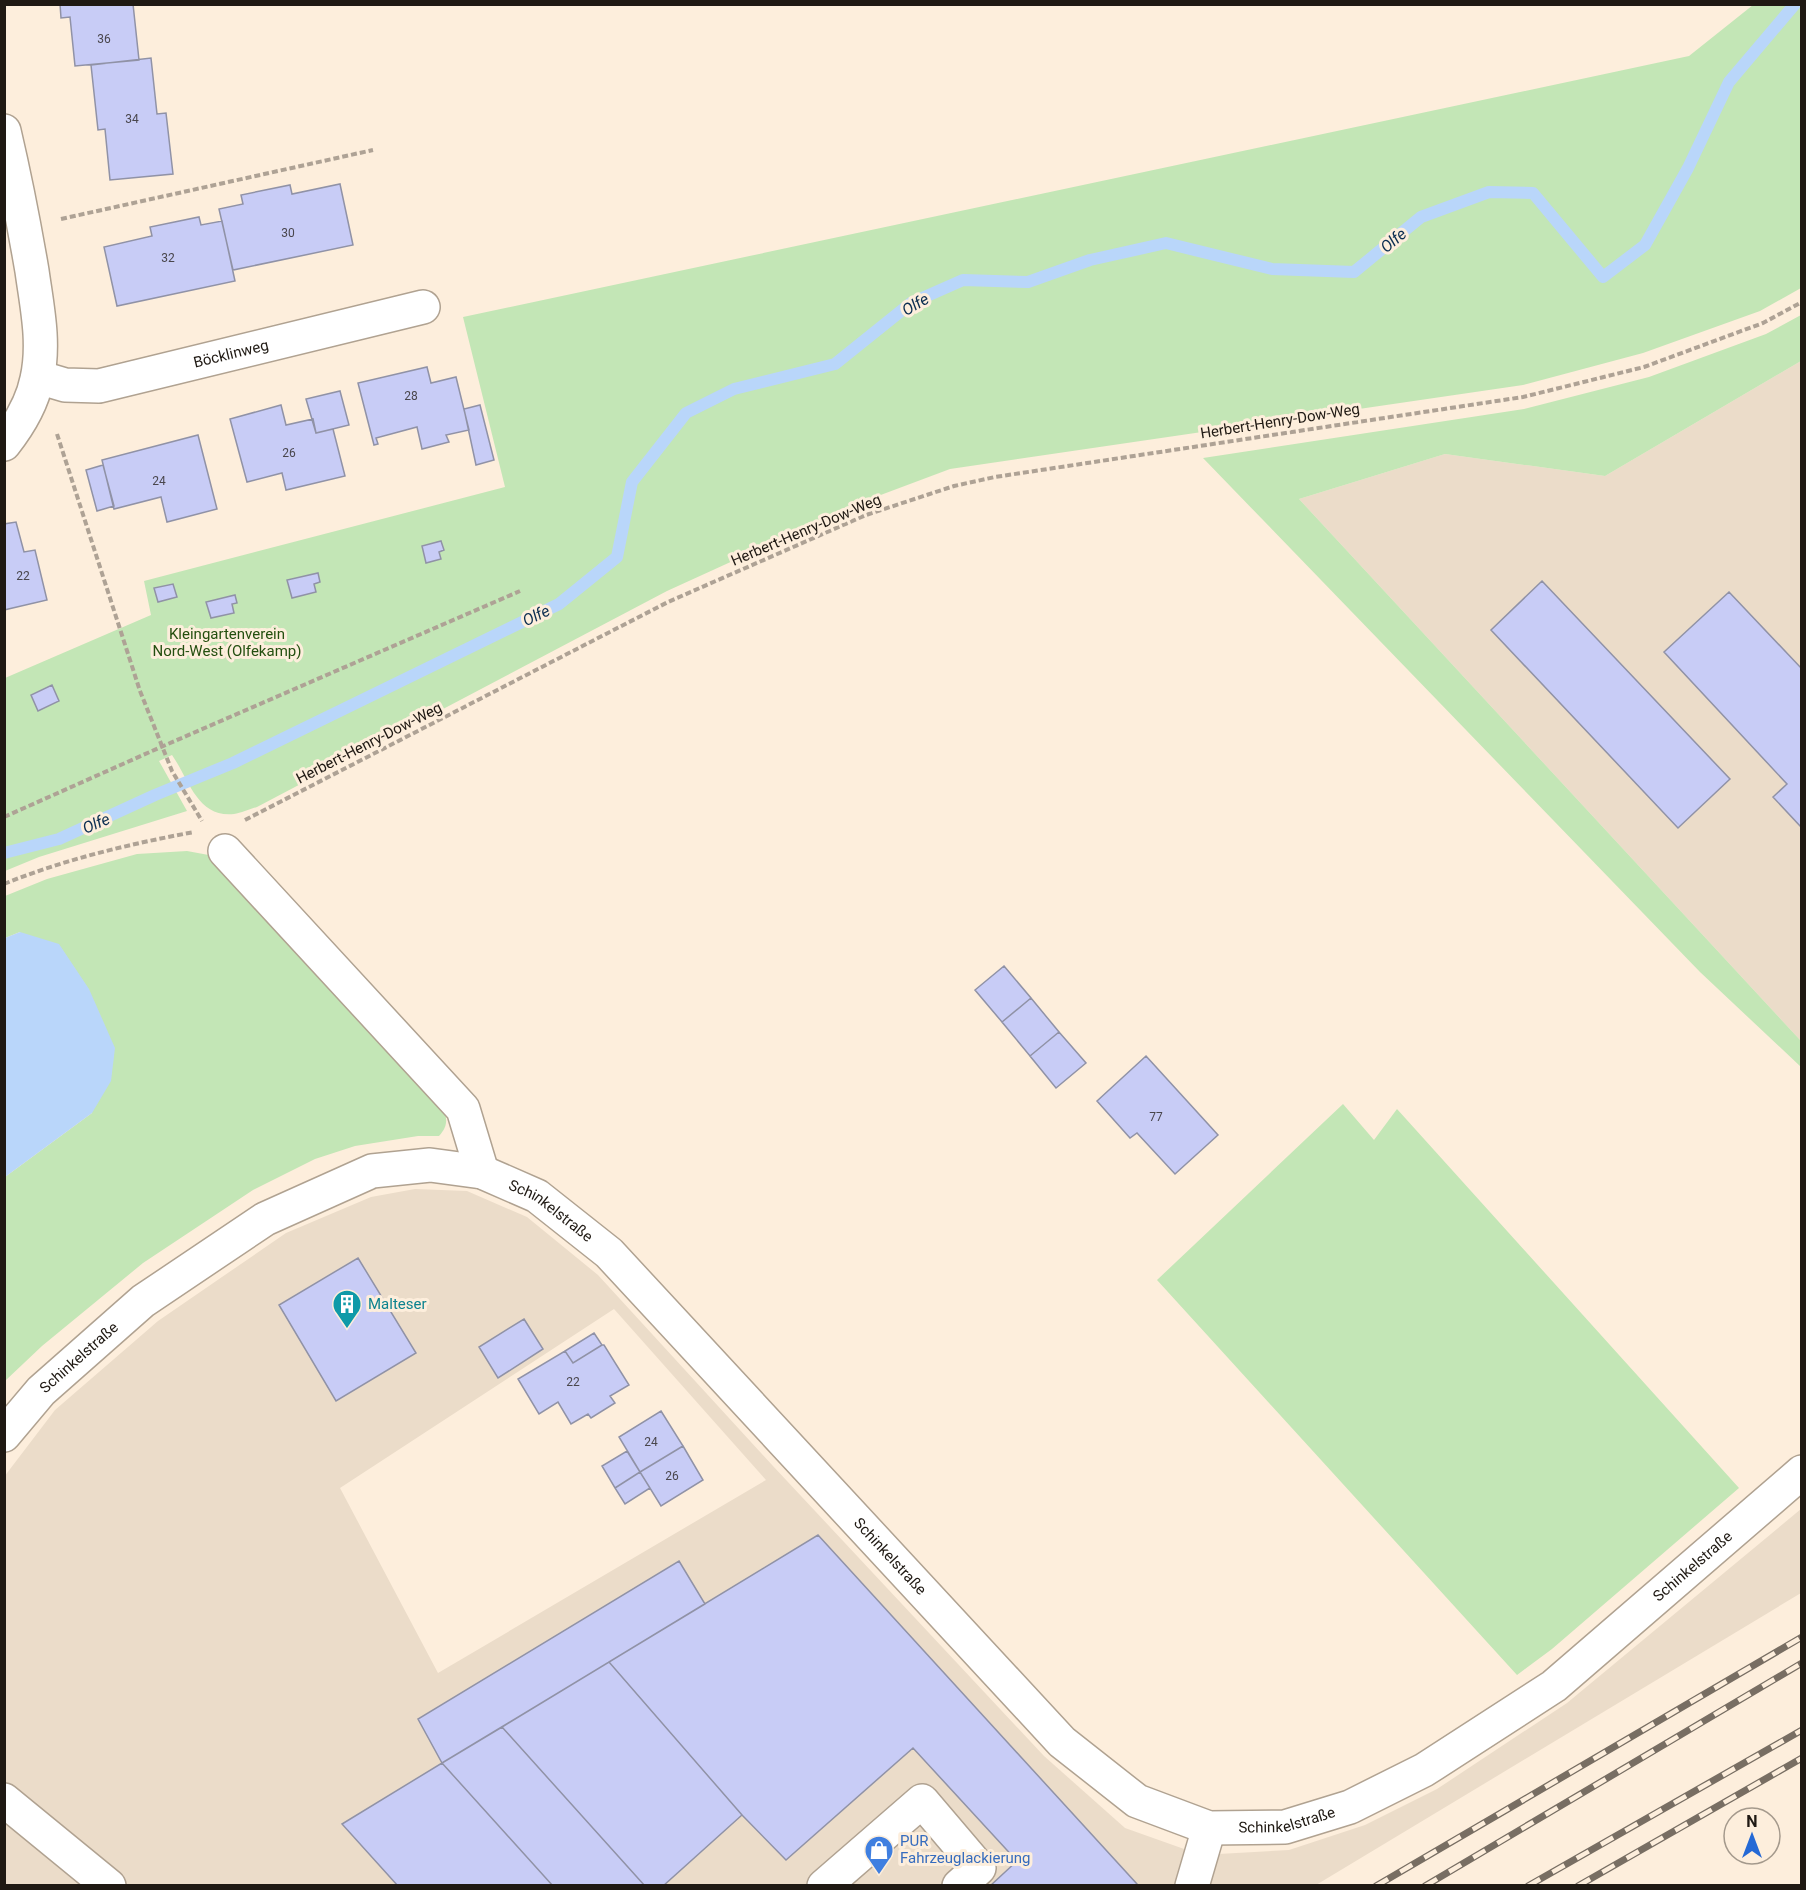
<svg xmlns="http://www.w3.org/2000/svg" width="1806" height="1890" viewBox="0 0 1806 1890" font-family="Roboto,sans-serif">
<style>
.industrial{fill:#ebdcc9;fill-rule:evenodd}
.green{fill:#c3e6b6}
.water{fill:#b9d6fa}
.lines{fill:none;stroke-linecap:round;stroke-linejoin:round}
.stream{stroke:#b9d6fa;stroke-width:12}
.building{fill:#c8ccf6;stroke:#9092a6;stroke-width:1.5}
.minor-casing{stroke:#b0a291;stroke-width:36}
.major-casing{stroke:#b0a291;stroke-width:36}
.path{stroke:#aea295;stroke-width:4;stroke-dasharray:6 3;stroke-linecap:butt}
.minor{stroke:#fff;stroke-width:33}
.major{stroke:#fff;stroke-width:33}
.rail-casing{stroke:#786e63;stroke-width:7}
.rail{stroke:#fdeedc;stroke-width:4.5;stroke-dasharray:14;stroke-linecap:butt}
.labels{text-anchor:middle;stroke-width:6;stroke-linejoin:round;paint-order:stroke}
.number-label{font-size:12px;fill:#49464c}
.street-label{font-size:15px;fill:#1f1913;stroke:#fdeedc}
.park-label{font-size:15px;fill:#244f10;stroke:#fdeedc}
.culture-label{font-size:15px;fill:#0d838f;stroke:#fdeedc;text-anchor:start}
.shop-label{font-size:15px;fill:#366cbe;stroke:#fdeedc;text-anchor:start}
.water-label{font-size:16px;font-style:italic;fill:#0a2d51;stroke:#fdeedc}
</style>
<rect width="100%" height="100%" fill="#fdeedc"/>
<path class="industrial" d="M1801 361V1041L1299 499 1445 454 1605 476Z
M415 1189 467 1191 527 1217 598 1275 773 1466 1044 1756 1125 1828 1201 1855 1289 1850 1365 1825 1437 1789 1567 1703 1801 1509V1593L1316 1885H5L4 1477 55 1410 158 1321 286 1233 371 1197ZM614 1309 766 1480 438 1673 340 1488Z"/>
<path class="green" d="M1753 5H1801V288L1760 311 1643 353 1523 385 950 469 862 502 667 591 257 807C250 809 241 813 234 814 197 818 189 779 172 755L159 761 187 811 39 857 5 871V678L151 615 144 581 505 487 463 317 1689 56Z
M1801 315V361L1605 476 1445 454 1299 499 1801 1041V1067L1700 972 1203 458 1524 409 1649 377 1766 334Z
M187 851 214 856 444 1108C447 1120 448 1126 439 1136H418L355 1146 315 1159 253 1190 143 1263 42 1346 5 1381V1177L92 1113 20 932 5 938V896L47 879 137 854Z
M1343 1104 1374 1140 1397 1109 1739 1488 1552 1649 1517 1675 1157 1280Z"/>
<path class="water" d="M20 932 59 944 89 989 115 1048 111 1081 92 1113 5 1177V938Z"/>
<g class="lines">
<path class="stream" d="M4 853 59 839 155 795 233 763 559 604 617 557 632 482 686 413 734 389 835 364 911 303 963 280 1028 282 1090 260 1166 243 1272 269 1354 272 1421 217 1489 192 1533 193 1603 277 1645 245 1688 168 1729 82 1795 4"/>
</g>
<path class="building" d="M60 4H133L139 60 75 66 70 17 61 18Z
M151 58 157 114 166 113 173 174 110 180 105 129 98 130 91 65Z
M340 184 353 245 233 270 219 209 243 204 241 195 290 185 292 194Z
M199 217 201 225 222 221 235 281 117 306 104 247 152 236 150 227Z
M427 367 431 383 456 377 469 430 446 435 449 442 422 449 417 427 376 438 378 444 374 445 358 383Z
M340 391 349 425 316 433 306 399Z
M281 405 286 425 313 419 316 433 333 429 345 476 286 490 282 473 247 482 230 419Z
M480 405 494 460 476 465 464 409Z
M198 435 217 509 167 522 161 497 114 509 102 460Z
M103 465 114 506 97 511 86 470Z
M16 522 24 552 35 550 47 600 4 610V524Z
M441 541 444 550 439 552 441 559 426 563 422 546Z
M318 573 320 582 314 584 316 592 292 598 287 580Z
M1542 581 1730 779 1678 828 1491 630Z
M173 584 177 597 158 602 154 588Z
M1729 592 1802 669V828L1773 797 1787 784 1664 652Z
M235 595 237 603 232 604 234 613 211 618 206 602Z
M52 685 59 701 38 711 31 695Z
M1004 966 1031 998 1002 1022 975 990Z
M1031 998 1059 1032 1030 1056 1002 1022Z
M1059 1032 1086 1063 1056 1088 1030 1056Z
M1146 1056 1218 1135 1175 1174 1137 1133 1130 1138 1097 1101Z
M358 1258 416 1353 336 1401 279 1305Z
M524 1319 543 1349 498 1378 479 1347Z
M594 1333 602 1345 573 1363 565 1351Z
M602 1345H604L629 1385 610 1396 615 1403 591 1418 588 1414 571 1424 558 1402 539 1414 518 1379 565 1351 573 1363Z
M661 1411 683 1446 640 1472 619 1437Z
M683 1446 703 1480 661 1506 640 1472Z
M627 1451 640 1472 615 1488 602 1466Z
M640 1472 650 1488 625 1504 615 1488Z
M818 1535 1137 1884 1138 1886H990L1017 1861 913 1748 786 1860 742 1815 609 1662Z
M679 1561 705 1604 442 1763 418 1719Z
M609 1662 742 1815 663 1886H645L502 1727Z
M502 1727 645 1886H553L442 1763Z
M442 1763 553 1886H398L342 1824Z"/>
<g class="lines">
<g class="minor-casing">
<g id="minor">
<path d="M4 131C15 178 24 224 32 271 37 307 45 343 37 379 32 404 19 425 4 444"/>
<path id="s1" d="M38 377 65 385 99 386 423 307"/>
<path d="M225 851 463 1109 482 1172"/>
<path id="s2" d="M4 1435 41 1391 143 1301 265 1219 372 1171 430 1165 482 1172 537 1196 609 1253 1062 1742 1137 1801 1209 1828 1285 1827 1350 1807 1424 1770 1554 1686 1802 1472"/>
<path d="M824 1886 922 1801 979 1868 959 1886"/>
<path d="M1192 1886 1209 1828"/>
</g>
</g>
<g class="major-casing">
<path id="major" d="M4 1800 109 1886"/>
</g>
<path class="path" d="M61 219 373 150
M57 434 140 691 172 771 202 821
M4 817 161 747 520 591
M245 820 668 602 866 515 954 486 995 477 1523 397 1644 367 1763 323 1802 302
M4 884C65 859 130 844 194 832"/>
<use href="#minor" class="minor"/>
<use href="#major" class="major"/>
<g class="rail-casing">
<path id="rail" d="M1376 1886 1802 1637
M1425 1886 1802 1663
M1528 1886 1802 1730
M1578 1886 1802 1758"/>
</g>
<use href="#rail" class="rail"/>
</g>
<defs>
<g id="building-pin" transform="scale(1.5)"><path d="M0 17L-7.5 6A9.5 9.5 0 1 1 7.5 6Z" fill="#0f9aa8" stroke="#fdeedc"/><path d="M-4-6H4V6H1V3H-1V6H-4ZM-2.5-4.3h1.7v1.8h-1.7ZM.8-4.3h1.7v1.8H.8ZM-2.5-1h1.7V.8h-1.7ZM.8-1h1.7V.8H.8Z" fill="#fff"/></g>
<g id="shop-pin" transform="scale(1.5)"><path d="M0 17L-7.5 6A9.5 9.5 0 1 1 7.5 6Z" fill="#3f7fe0" stroke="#fdeedc"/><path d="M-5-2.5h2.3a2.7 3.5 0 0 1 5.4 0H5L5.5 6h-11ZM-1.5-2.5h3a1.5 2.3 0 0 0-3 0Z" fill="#fff"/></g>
</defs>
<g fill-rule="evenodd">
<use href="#building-pin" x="347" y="1304"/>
<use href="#shop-pin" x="879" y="1850"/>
</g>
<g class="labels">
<g class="number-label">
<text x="104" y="43">36</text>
<text x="132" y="123">34</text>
<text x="288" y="237">30</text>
<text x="168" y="262">32</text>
<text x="411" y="400">28</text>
<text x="289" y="457">26</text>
<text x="159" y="485">24</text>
<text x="23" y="580">22</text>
<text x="1156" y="1121">77</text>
<text x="573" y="1386">22</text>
<text x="651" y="1446">24</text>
<text x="672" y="1480">26</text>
</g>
<g class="street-label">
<text dy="5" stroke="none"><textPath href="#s1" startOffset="198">Böcklinweg</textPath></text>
<text transform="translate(1280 421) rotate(-9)" y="5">Herbert-Henry-Dow-Weg</text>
<text transform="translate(806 530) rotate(-23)" y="5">Herbert-Henry-Dow-Weg</text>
<text transform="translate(369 743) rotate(-27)" y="5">Herbert-Henry-Dow-Weg</text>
<text dy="5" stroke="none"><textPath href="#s2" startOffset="648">Schinkelstraße</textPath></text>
<text dy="5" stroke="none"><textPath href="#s2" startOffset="108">Schinkelstraße</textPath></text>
<text dy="5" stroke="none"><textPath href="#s2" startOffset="1134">Schinkelstraße</textPath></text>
<text dy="5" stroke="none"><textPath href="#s2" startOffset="2124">Schinkelstraße</textPath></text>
<text dy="5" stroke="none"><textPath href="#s2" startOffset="1638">Schinkelstraße</textPath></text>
</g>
<g class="park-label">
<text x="227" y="639">Kleingartenverein<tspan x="227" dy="17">Nord-West (Olfekamp)</tspan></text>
</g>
<g class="culture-label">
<text x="368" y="1309">Malteser</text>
</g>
<g class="shop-label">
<text x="900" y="1846">PUR<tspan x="900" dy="17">Fahrzeuglackierung</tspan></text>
</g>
<g class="water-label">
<text transform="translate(1393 240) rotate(-40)" y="6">Olfe</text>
<text transform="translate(915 304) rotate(-30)" y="6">Olfe</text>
<text transform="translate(536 615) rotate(-26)" y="6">Olfe</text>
<text transform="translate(96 823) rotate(-23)" y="6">Olfe</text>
</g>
</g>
<rect width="1806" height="1890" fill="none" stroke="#1f1913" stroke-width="12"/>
<g transform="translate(1752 1836)"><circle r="28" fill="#fdeedc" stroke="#a4998c" stroke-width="1.5"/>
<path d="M0-4.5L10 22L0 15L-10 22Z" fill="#2569d5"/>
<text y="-9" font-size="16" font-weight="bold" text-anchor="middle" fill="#1f1913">N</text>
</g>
</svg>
